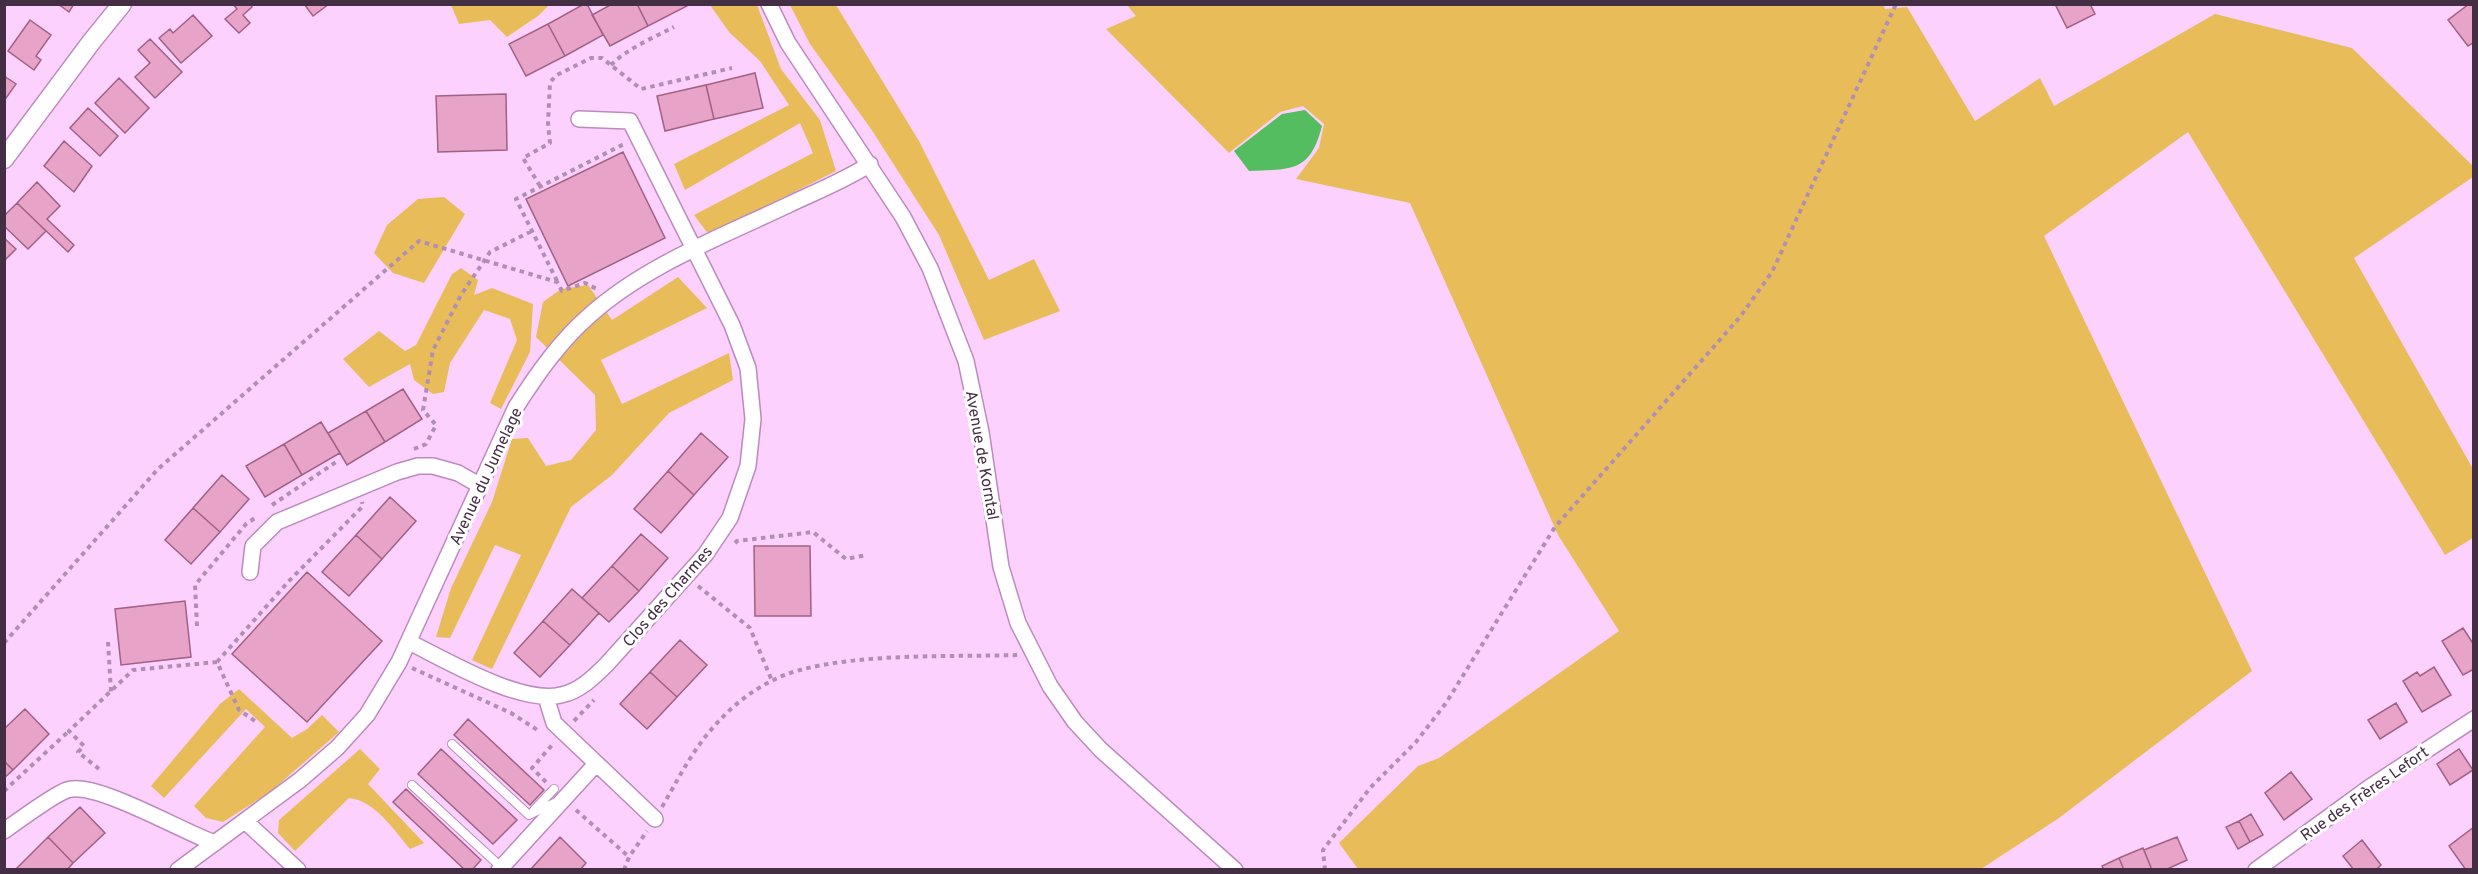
<svg xmlns="http://www.w3.org/2000/svg" width="2478" height="874" viewBox="0 0 2478 874" font-family="Overpass,sans-serif">
<style>
.green{fill:#e8bd59}
.water{fill:#53bd5f}
.building{fill:#e8a3c9;stroke:#a06184;stroke-width:1.5}
.lines{fill:none;stroke-linecap:round;stroke-linejoin:round}
.service-casing{stroke:#bd8abe;stroke-width:10}
.minor-casing{stroke:#bd8abe;stroke-width:18}
.tertiary-casing{stroke:#bd8abe;stroke-width:21}
.path{stroke:#b18fb2;stroke-width:4;stroke-dasharray:4.5 4.5;stroke-linecap:butt}
.service{stroke:#fff;stroke-width:8}
.minor{stroke:#fff;stroke-width:15}
.tertiary{stroke:#fff;stroke-width:18}
.labels{text-anchor:middle;stroke-width:6;stroke-linejoin:round;paint-order:stroke}
.street-label{font-size:16px;fill:#432e44;stroke:#fff}
</style>
<rect width="100%" height="100%" fill="#fcd1fd"/>
<path class="green" d="M451 5H549L538 16 507 37 490 20 459 24Z
M710 5H757L781 69 820 120 836 171 709 235 694 215 813 153 800 123 685 190 674 164 789 105 760 61 729 32Z
M790 5H836L919 141 989 280 1034 259 1060 311 984 340 939 235 871 129 810 44Z
M1127 5 1883 4 1885 9 1907 7 1975 121 2040 78 2054 106 2215 14 2352 48 2473 166V177L2354 258 2473 469V538L2445 555 2188 132 2044 236 2252 671 2059 818 1981 869H1358L1339 843 1418 766 1439 758 1619 631 1558 535 1410 203 1296 179 1319 148 1324 124 1303 106 1280 112 1229 153 1106 29 1136 16Z
M444 197 465 214 424 283 393 273 374 253 387 225 418 199Z
M461 268 478 280 474 295 492 288 533 304 530 352 501 409 490 403 517 340 510 319 484 310 450 363 444 392 433 394 414 380 410 364 369 387 343 359 379 331 405 351 416 345 452 274Z
M678 277 707 308 601 360 622 404 729 353 733 380 669 413 612 475 571 507 492 669 472 660 521 555 495 545 450 638 436 637 451 588 492 502 512 439 528 438 546 466 571 460 596 430 595 395 536 337 543 302 561 289 588 285 612 320Z
M239 689 292 738 307 729 322 715 339 732 270 792 223 822 206 818 194 806 265 727 246 709 164 798 151 786 220 704Z
M360 749 380 769 368 784 424 843 410 849C395 831 374 800 349 798L295 851 278 833 279 820Z"/>
<path class="water" d="M1305 110 1322 126C1310 173 1291 169 1249 171L1234 151 1282 114Z"/>
<path class="building" d="M58 4H74L69 12Z
M233 4H251L252 7 243 15 250 23 239 33 225 19 237 9Z
M304 4H329L313 16Z
M584 4H587L603 35 565 56 548 24Z
M612 4H637L648 26 610 46 592 15Z
M637 4H686L687 6 648 26Z
M2059 4H2090L2095 14 2067 28 2056 6Z
M2469 4H2474V42L2468 46 2448 20Z
M193 15 212 36 181 63 159 38 170 29 173 33Z
M30 20 51 35 36 56 41 60 34 70 8 51Z
M548 24 565 56 526 76 509 44Z
M150 39 182 72 155 98 135 77 150 63 138 50Z
M755 73 763 108 714 119 706 85Z
M4 76 16 84 4 101Z
M119 78 149 108 125 133 95 103Z
M706 85 714 119 665 131 657 96Z
M506 94 507 150 438 152 436 96Z
M88 108 118 136 100 156 70 128Z
M64 141 92 166 74 192 44 166Z
M623 152 665 238 568 286 526 199Z
M37 182 60 206 47 219 74 245 68 252 17 203Z
M17 203 46 231 28 249 4 226V216Z
M4 238 16 249 4 261Z
M403 389 422 419 385 442 366 411Z
M366 411 385 442 347 465 328 433Z
M321 422 340 453 302 475 284 444Z
M701 433 728 457 694 495 668 471Z
M284 444 302 475 265 497 246 466Z
M668 471 694 495 661 533 634 509Z
M222 475 249 499 220 532 193 508Z
M390 497 416 521 382 559 356 535Z
M193 508 220 532 191 564 165 540Z
M641 534 668 558 639 591 612 566Z
M356 535 382 559 349 596 322 572Z
M754 546H810L811 616H755Z
M612 566 639 591 609 622 582 598Z
M307 572 382 641 307 722 232 654Z
M572 589 599 613 570 645 543 621Z
M185 601 191 657 121 665 115 609Z
M543 621 570 645 540 677 514 653Z
M2463 628 2474 645V669L2463 675 2442 641Z
M680 640 707 665 677 697 650 672Z
M2434 667 2451 695 2422 712 2403 681 2417 672 2420 676Z
M650 672 677 697 647 729 620 704Z
M2396 703 2407 722 2380 739 2368 720Z
M25 709 49 734 13 770 4 761V729Z
M468 719 544 790 530 805 454 735Z
M441 749 517 820 493 844 418 774Z
M2459 749 2473 770 2450 785 2437 764Z
M4 761 13 770 4 778Z
M2291 772 2312 799 2284 820 2265 793Z
M406 789 481 860 472 870H465L393 802Z
M80 807 105 833 73 863 48 837Z
M2251 814 2263 835 2250 842 2239 821Z
M2239 821 2250 842 2238 849 2226 827Z
M2474 827V870H2466L2449 846Z
M48 837 73 863 67 870H19L17 868Z
M560 837 586 863 580 870H530Z
M2177 837 2187 860 2165 870H2152L2144 850Z
M2362 840 2381 865 2376 870H2354L2343 856Z
M2143 848 2152 870H2124L2119 858Z
M2119 858 2124 870H2104L2102 866Z"/>
<g class="lines">
<g class="service-casing">
<path id="service" d="M452 744 529 815 554 803
M412 785 501 867
M534 810 554 789"/>
</g>
<g class="minor-casing">
<path id="minor" d="M769 4 788 43 903 217 930 268 966 361 981 432 1001 567 1018 623 1050 686 1075 722 1101 750 1235 870
M250 572 253 546 277 522 397 472 418 466H433L458 473 479 485
M409 642C446 660 521 705 561 695 580 691 594 677 607 664L705 555 730 518 748 466 753 419 748 368 732 325 630 121 579 119
M546 697 554 723 655 819
M245 821 298 870
M4 831C18 821 53 795 67 790 95 780 184 833 215 843
M178 870 300 780 337 748 367 715 399 662 516 407C537 374 560 341 590 315 646 265 721 237 788 205 815 192 844 181 870 164
M499 870 596 764
M2256 870 2370 787 2474 719"/>
</g>
<g class="tertiary-casing">
<path id="tertiary" d="M4 159 92 41 122 4"/>
</g>
<path class="path" d="M611 65C628 48 653 38 674 27
M540 186 523 158 550 143 548 123 550 83 555 76 591 58H602L641 89 732 68
M557 281 516 199 626 143
M414 449 426 444 436 425 423 410 433 350 461 295 490 252 532 231
M272 505 339 460
M735 543 737 541 813 532 846 559 867 555
M698 586 750 628 772 681
M197 626 195 585 246 524 258 516
M108 642 111 692
M4 643 158 469 419 241 557 282 562 291 585 283 599 290
M217 662 288 582 363 506 362 502
M412 668 511 713 539 731
M574 721 594 700
M99 769 78 752 84 746 69 731 133 670 217 662 239 710 255 721
M546 782 532 768 553 744
M4 791 69 731
M662 807C680 776 695 745 720 720 741 697 770 678 800 670 864 653 951 657 1018 655
M576 810 629 857
M624 870 629 857 647 831
M1325 870 1323 850 1370 788 1416 742 1446 703 1555 527 1740 317 1772 272 1896 4"/>
<use href="#service" class="service"/>
<use href="#minor" class="minor"/>
<use href="#tertiary" class="tertiary"/>
</g>
<g class="labels">
<g class="street-label">
<text transform="translate(983 455) rotate(80)" y="6">Avenue de Korntal</text>
<text transform="translate(485 476) rotate(-65)" y="6">Avenue du Jumelage</text>
<text transform="translate(667 596) rotate(-49)" y="6">Clos des Charmes</text>
<text transform="translate(2364 793) rotate(-35)" y="6">Rue des Frères Lefort</text>
</g>
</g>
<rect width="2478" height="874" fill="none" stroke="#432e44" stroke-width="12"/>
</svg>
